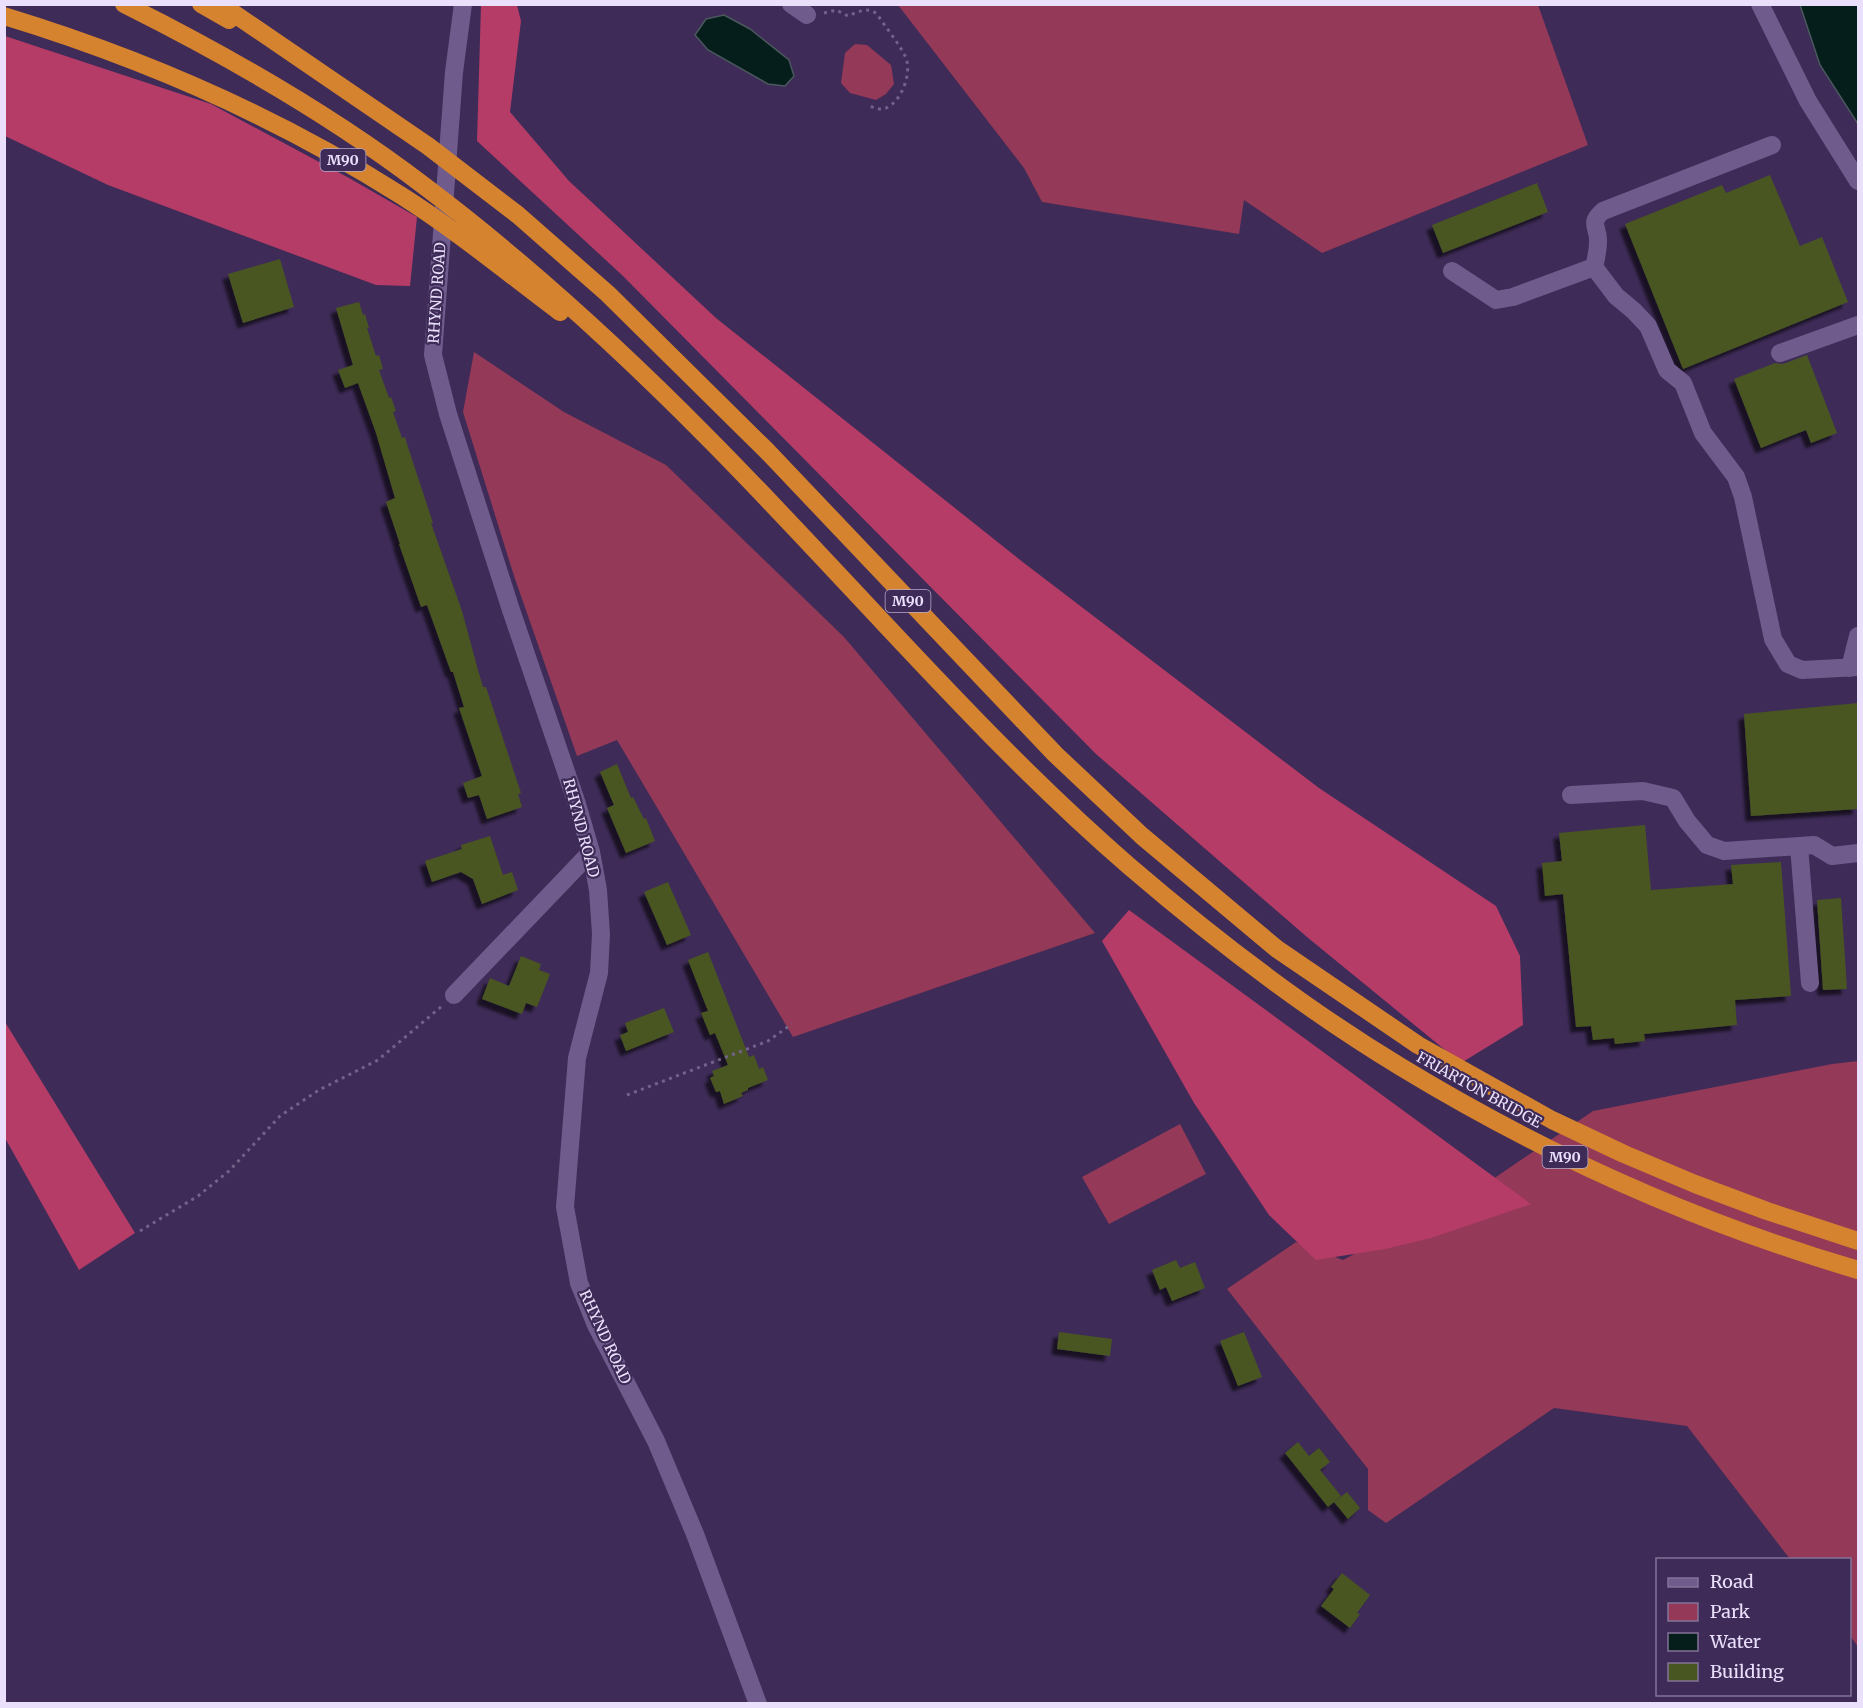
<svg xmlns="http://www.w3.org/2000/svg" width="1863" height="1708" viewBox="0 0 1863 1708" font-family="Merriweather,serif">
<style>
.green{fill:#943958}
.forest{fill:#b63c68}
.water{fill:#051e1b;stroke:#4a585e;stroke-width:1.5}
.building{fill:#485622;filter:url(#shadow)}
.lines{fill:none;stroke-linecap:round;stroke-linejoin:round}
.path{stroke:#73638a;stroke-width:3;stroke-dasharray:3 4.5;stroke-linecap:butt}
.minor{stroke:#6f5c8c;stroke-width:18}
.highway{stroke:#d5832f;stroke-width:18}
.labels{text-anchor:middle;stroke-width:4.5;stroke-linejoin:round;paint-order:stroke}
.shield{fill:#3e2b57;stroke:#b6aaca;stroke-width:1.5}
.shield-label{font-size:14px;font-weight:bold;fill:#eae0fc}
.street-label{font-size:15px;fill:#eae0fc;stroke:#3e2b57}
</style>
<defs>
<filter id="shadow"><feDropShadow dx="-5.5" dy="5.5" stdDeviation="1.5" flood-color="#0009"/></filter>
</defs>
<rect width="100%" height="100%" fill="#3e2b57"/>
<path class="green" d="M898 5H1538L1588 145 1322 253 1244 200 1239 234 1042 202 1024 168Z
M855 44 867 45 891 65 894 84 886 94 876 100 850 93 841 83 845 53Z
M474 352 564 412 666 465 844 637 1095 933 793 1037 617 740 577 756 514 576 463 412Z
M1858 1061V1647L1850 1635V1560L1790 1559 1687 1426 1554 1408 1386 1523 1368 1510V1469L1227 1289 1296 1242 1343 1260 1490 1181 1593 1111 1832 1064Z
M1180 1124 1206 1174 1109 1224 1082 1177Z"/>
<path class="forest" d="M481 5H517L521 21 510 112 569 181 716 318 1024 563 1319 788 1496 906 1520 956 1523 1025 1461 1063 1307 937 1096 754 623 276 477 141Z
M5 36 211 104 349 178 417 217 410 286 376 285 108 185 5 136Z
M1129 910 1531 1204 1431 1238 1385 1249 1316 1260 1269 1215 1194 1103 1102 941Z
M5 1022 135 1233 79 1270 5 1138Z"/>
<path class="water" d="M1800 5H1858V124L1820 65Z
M724 15 750 29 789 60 794 76 785 86 768 84 708 50 695 35 706 19Z"/>
<path class="building" d="M1770 175 1800 246 1822 237 1848 302 1683 369 1625 224 1722 185 1726 193Z
M1537 183 1548 212 1443 253 1432 225Z
M280 259 294 307 243 323 228 274Z
M359 302 363 315 365 314 369 328H367L376 356 379 355 383 369 379 370 389 398 391 397 396 411 393 412 402 438 405 437 408 447 433 523H431L462 611 478 670 483 687H486L521 793 518 794 522 807 487 819 479 795 468 798 463 783 482 776 459 708 464 707 453 672H451L427 605 421 607 399 544H400L386 502 395 498 376 433 358 383 345 388 338 370 353 365 336 308Z
M1807 355 1837 433 1811 443 1806 430 1761 448 1734 379 1775 363 1783 364Z
M1858 703V809L1751 816 1744 714Z
M617 764 631 798 633 797 644 819 646 818 655 841 626 853 607 808 614 805 600 772Z
M1645 825 1651 890 1733 884 1731 865 1781 862 1791 996 1735 1000 1737 1025 1644 1034 1645 1041 1615 1044 1614 1038 1593 1040 1591 1026 1576 1027 1563 894 1545 896 1542 863 1562 861 1559 833Z
M490 836 503 875 512 872 518 890 482 904 473 879 461 872 432 882 425 861 462 849 461 845Z
M668 882 691 935 667 945 644 892Z
M1841 898 1847 989 1823 990 1817 900Z
M708 952 749 1057 754 1055 759 1069 763 1067 768 1080 748 1088V1090L741 1093 743 1096 724 1104 720 1091 716 1092 710 1078 714 1076 712 1071 728 1065 715 1033 710 1035 701 1013 708 1011 688 960Z
M521 956 541 964 539 970 550 974 537 1007 526 1003 522 1014 482 999 490 978 509 986Z
M664 1008 674 1032 626 1051 620 1035 628 1032 625 1023Z
M1176 1260 1180 1268 1195 1262 1205 1288 1172 1301 1166 1287 1160 1290 1152 1270Z
M1059 1332 1112 1339 1110 1356 1057 1349Z
M1244 1332 1262 1377 1238 1386 1220 1341Z
M1298 1442 1309 1456 1319 1448 1330 1462 1320 1470 1341 1496 1328 1507 1285 1453Z
M1347 1492 1360 1508 1348 1519 1334 1502Z
M1342 1573 1370 1595 1357 1613 1360 1614 1350 1628 1321 1606 1334 1589 1331 1587Z"/>
<g class="lines">
<path class="path" d="M824 13 836 10 848 16C858 12 867 6 877 14 886 28 899 43 906 58 912 74 901 102 886 108 879 111 873 107 867 105
M627 1095 768 1041 792 1024
M140 1231 198 1196 229 1171 280 1116 319 1090 378 1060 442 1006"/>
<path class="minor" d="M463 4 454 72 433 355 448 414 511 610 577 804 591 852 598 890 601 934 599 973 577 1058 565 1207 579 1283 596 1325 656 1441 695 1534 758 1704
M791 4 807 15
M1760 4 1808 101 1858 181
M1772 145 1603 211C1588 224 1599 227 1598 242 1598 250 1596 259 1594 267L1616 296 1634 311 1648 326 1667 370 1683 383 1703 433 1736 477 1743 497 1773 639 1788 664 1802 670 1858 667
M1452 271 1496 300 1513 297 1594 267
M1780 353 1858 325
M1850 668 1858 636
M1571 795 1643 791 1673 798 1687 821 1707 845 1724 851 1814 845 1832 856 1858 853
M1799 846 1810 983
M454 995 591 852"/>
<path class="highway" d="M124 4C228 56 330 114 423 185 524 261 619 348 708 438 849 580 978 735 1129 866 1214 939 1305 1009 1401 1067 1544 1154 1698 1223 1858 1270
M201 4 229 20
M220 4 428 146 518 215 608 294 766 450 1055 754 1142 836 1277 949 1418 1045 1552 1120 1624 1154 1695 1184 1767 1211 1858 1241
M4 16C145 59 278 117 402 196 457 231 508 273 560 312"/>
</g>
<g class="labels">
<g class="shield">
<rect x="320.5" y="149" width="45" height="22" rx="4.5"/>
<rect x="885.5" y="590" width="45" height="22" rx="4.5"/>
<rect x="1542.5" y="1146" width="45" height="22" rx="4.5"/>
</g>
<g class="shield-label">
<text x="343" y="165">M90</text>
<text x="908" y="606">M90</text>
<text x="1565" y="1162">M90</text>
</g>
<g class="street-label">
<text transform="translate(437 293) rotate(-86)" y="5">RHYND ROAD</text>
<text transform="translate(581 828) rotate(75)" y="5">RHYND ROAD</text>
<text transform="translate(1479 1090) rotate(29)" y="5">FRIARTON BRIDGE</text>
<text transform="translate(605 1337) rotate(65)" y="5">RHYND ROAD</text>
</g>
</g>
<rect width="1863" height="1708" fill="none" stroke="#eae0fc" stroke-width="12"/>
<rect x="1656" y="1558" width="195" height="138" fill="#3e2b57" stroke="#837399" stroke-width="1.5"/>
<rect x="1668" y="1578" width="30" height="9" fill="#6f5c8c" stroke="#837399" stroke-width="1.5"/>
<text x="1710" y="1588" font-size="18" fill="#eae0fc">Road</text>
<rect x="1668" y="1603" width="30" height="18" fill="#943958" stroke="#837399" stroke-width="1.5"/>
<text x="1710" y="1618" font-size="18" fill="#eae0fc">Park</text>
<rect x="1668" y="1633" width="30" height="18" fill="#051e1b" stroke="#837399" stroke-width="1.5"/>
<text x="1710" y="1648" font-size="18" fill="#eae0fc">Water</text>
<rect x="1668" y="1663" width="30" height="18" fill="#485622" stroke="#837399" stroke-width="1.5"/>
<text x="1710" y="1678" font-size="18" fill="#eae0fc">Building</text>
</svg>
